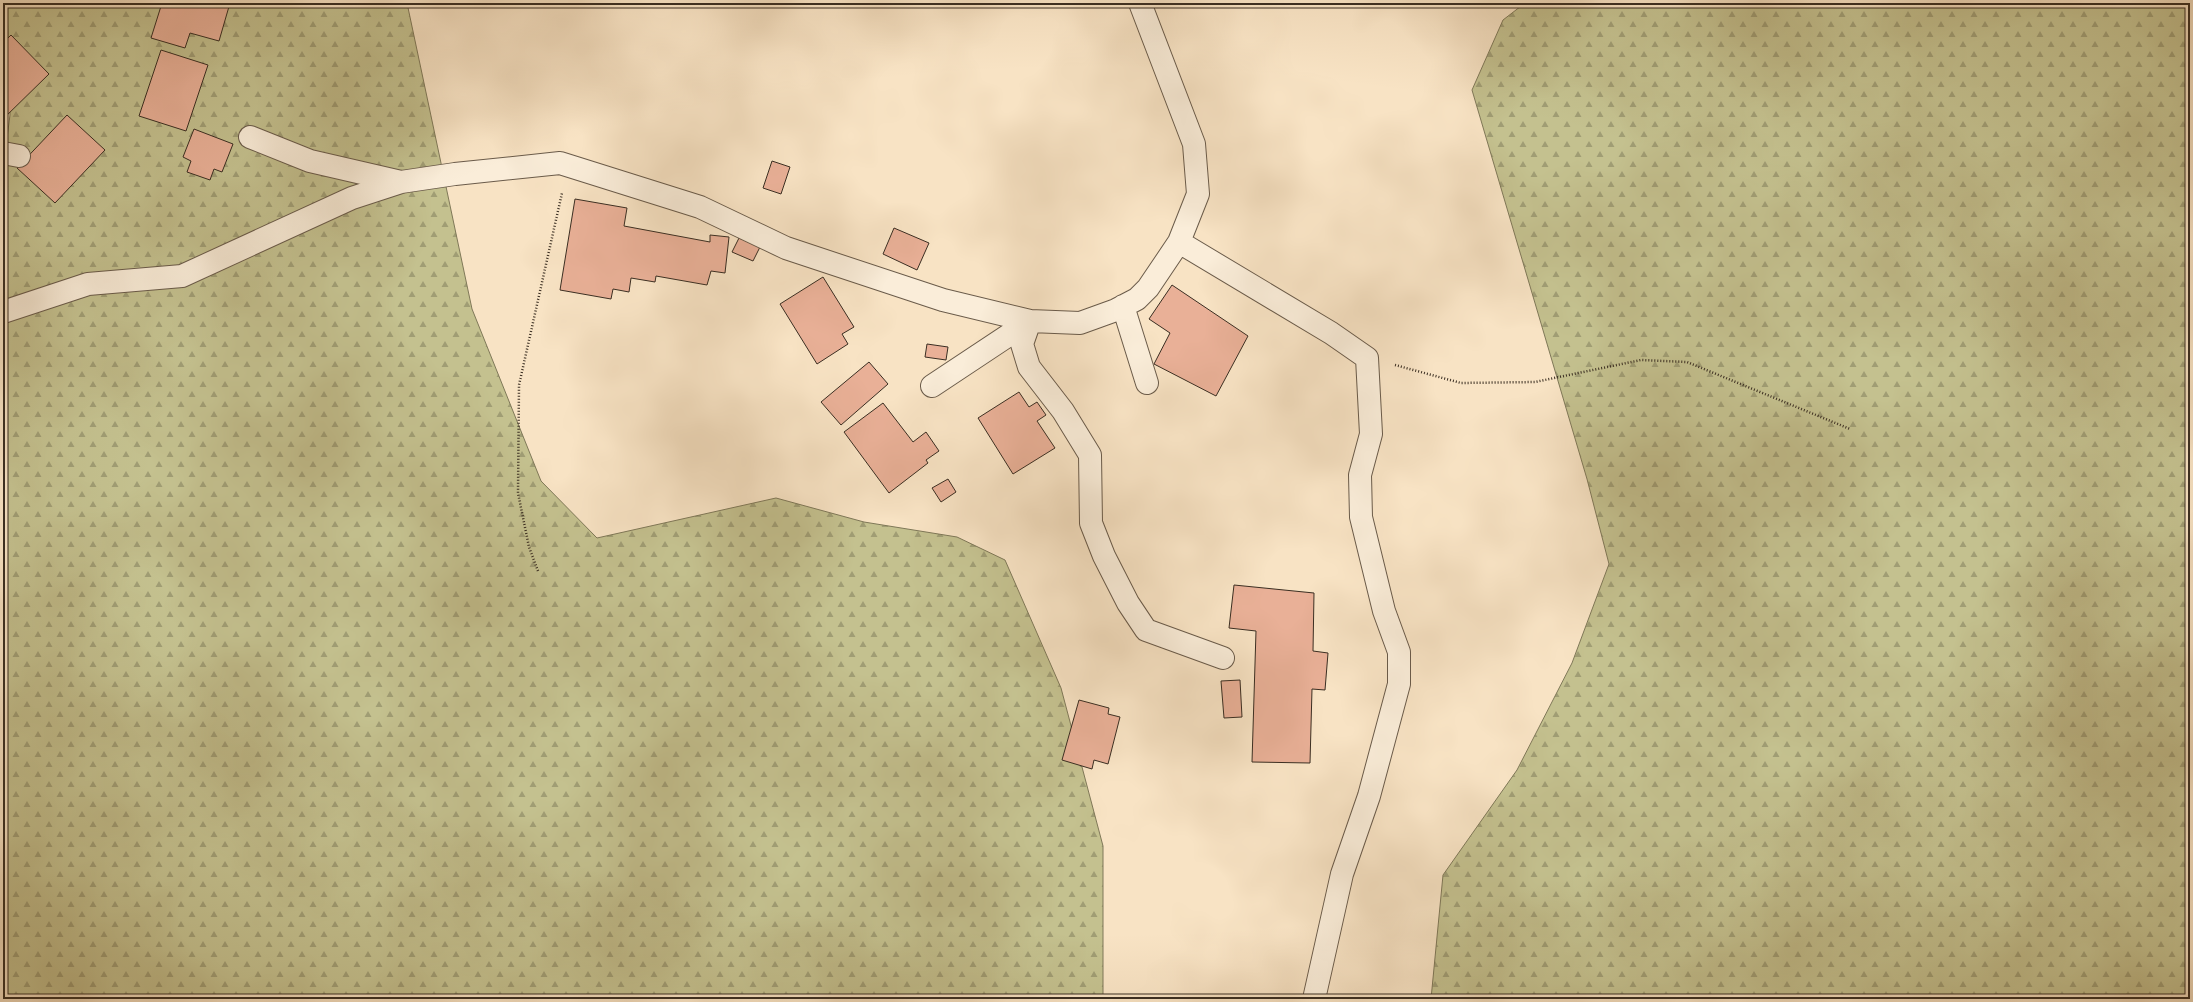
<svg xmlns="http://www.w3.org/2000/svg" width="2193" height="1002" viewBox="0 0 2193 1002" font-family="'Libre Caslon Text',serif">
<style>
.forest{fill:url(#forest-firs);stroke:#7f7858}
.building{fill:#e9b097;stroke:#3a2e22}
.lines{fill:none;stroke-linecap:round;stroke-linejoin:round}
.street-casing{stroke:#6a5b4a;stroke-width:24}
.path{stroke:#3a2e22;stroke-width:2.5;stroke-dasharray:1 2;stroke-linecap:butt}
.street{stroke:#faedd9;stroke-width:22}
</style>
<defs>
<pattern id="forest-firs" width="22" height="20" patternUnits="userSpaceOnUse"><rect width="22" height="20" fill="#c4c18f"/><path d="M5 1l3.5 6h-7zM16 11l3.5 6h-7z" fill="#a09d74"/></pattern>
</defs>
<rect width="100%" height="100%" fill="#f8e3c4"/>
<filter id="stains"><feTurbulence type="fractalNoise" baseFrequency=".005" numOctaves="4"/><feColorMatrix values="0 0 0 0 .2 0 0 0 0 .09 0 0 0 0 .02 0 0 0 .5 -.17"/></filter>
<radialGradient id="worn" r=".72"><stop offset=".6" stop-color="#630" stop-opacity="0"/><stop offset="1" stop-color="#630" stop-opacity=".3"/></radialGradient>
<path class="forest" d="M7 3H407L472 309 541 481 597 538 776 498 864 522 957 537 1005 560 1061 688 1103 846V999H3V169L10 115Z
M1525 3H2190V999H1431L1443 875 1517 770 1572 663 1609 564 1587 479 1472 90 1503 20Z"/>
<path class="building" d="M162 3H230L219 41 190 33 185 48 151 38Z
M11 35 49 74 3 119V43Z
M161 50 208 65 186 131 139 116Z
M67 115 105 150 55 203 17 168Z
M194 129 233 144 222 172 214 169 210 180 187 172 191 161 183 157Z
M772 161 790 167 781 194 763 188Z
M575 199 627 208 624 226 710 242V235L729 237 725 273 711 271 707 285 656 276 655 282 631 278 629 292 613 289 611 299 560 290Z
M894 228 929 243 917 270 883 254Z
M739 238 760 247 753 261 732 252Z
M823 277 854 327 842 334 848 344 817 364 780 304Z
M1172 285 1248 336 1216 396 1154 364 1170 333 1149 319Z
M927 344 948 347 946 360 925 357Z
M869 362 888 384 841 425 821 402Z
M1019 392 1029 407 1037 402 1046 415 1037 421 1055 448 1013 474 978 418Z
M883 403 913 442 926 432 939 451 926 460 928 463 889 493 844 432Z
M948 479 956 492 941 502 932 488Z
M1234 585 1314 593 1313 651 1328 653 1325 690 1312 689 1310 763 1252 762 1256 631 1229 628Z
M1240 680 1242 717 1224 718 1221 681Z
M1079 700 1109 708 1108 714 1120 717 1108 764 1094 760 1092 769 1062 760Z"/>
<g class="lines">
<g class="street-casing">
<path id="street" d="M250 137 310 161 401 182
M3 153 19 156
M1179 242 1331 333 1367 358 1371 434 1360 475 1361 517 1384 611 1399 652V684L1369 796 1342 874 1314 999
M1123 306 1147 383
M3 312 88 284 182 276 352 198 401 182 455 174 560 163 700 207 786 248 943 300 1030 321 1080 323 1116 310 1137 299 1148 288 1179 242 1198 194 1194 144 1140 3
M1030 321 1022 344 1029 367 1063 411 1090 455 1091 523 1104 556 1128 603 1146 630 1223 658
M932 386 1030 321"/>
</g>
<path class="path" d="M1395 365 1461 383 1535 382 1641 360 1687 362 1850 429
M538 571 529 547 518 493 519 385 562 193"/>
<use href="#street" class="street"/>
</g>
<rect width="2193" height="1002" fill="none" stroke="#f8e3c4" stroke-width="16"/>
<rect x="4" y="4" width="2185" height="994" fill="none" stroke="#3a2e22" stroke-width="2"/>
<rect x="8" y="8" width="2177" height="986" fill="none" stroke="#3a2e22"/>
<rect width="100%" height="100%" filter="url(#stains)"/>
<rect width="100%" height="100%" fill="url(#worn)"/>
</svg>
